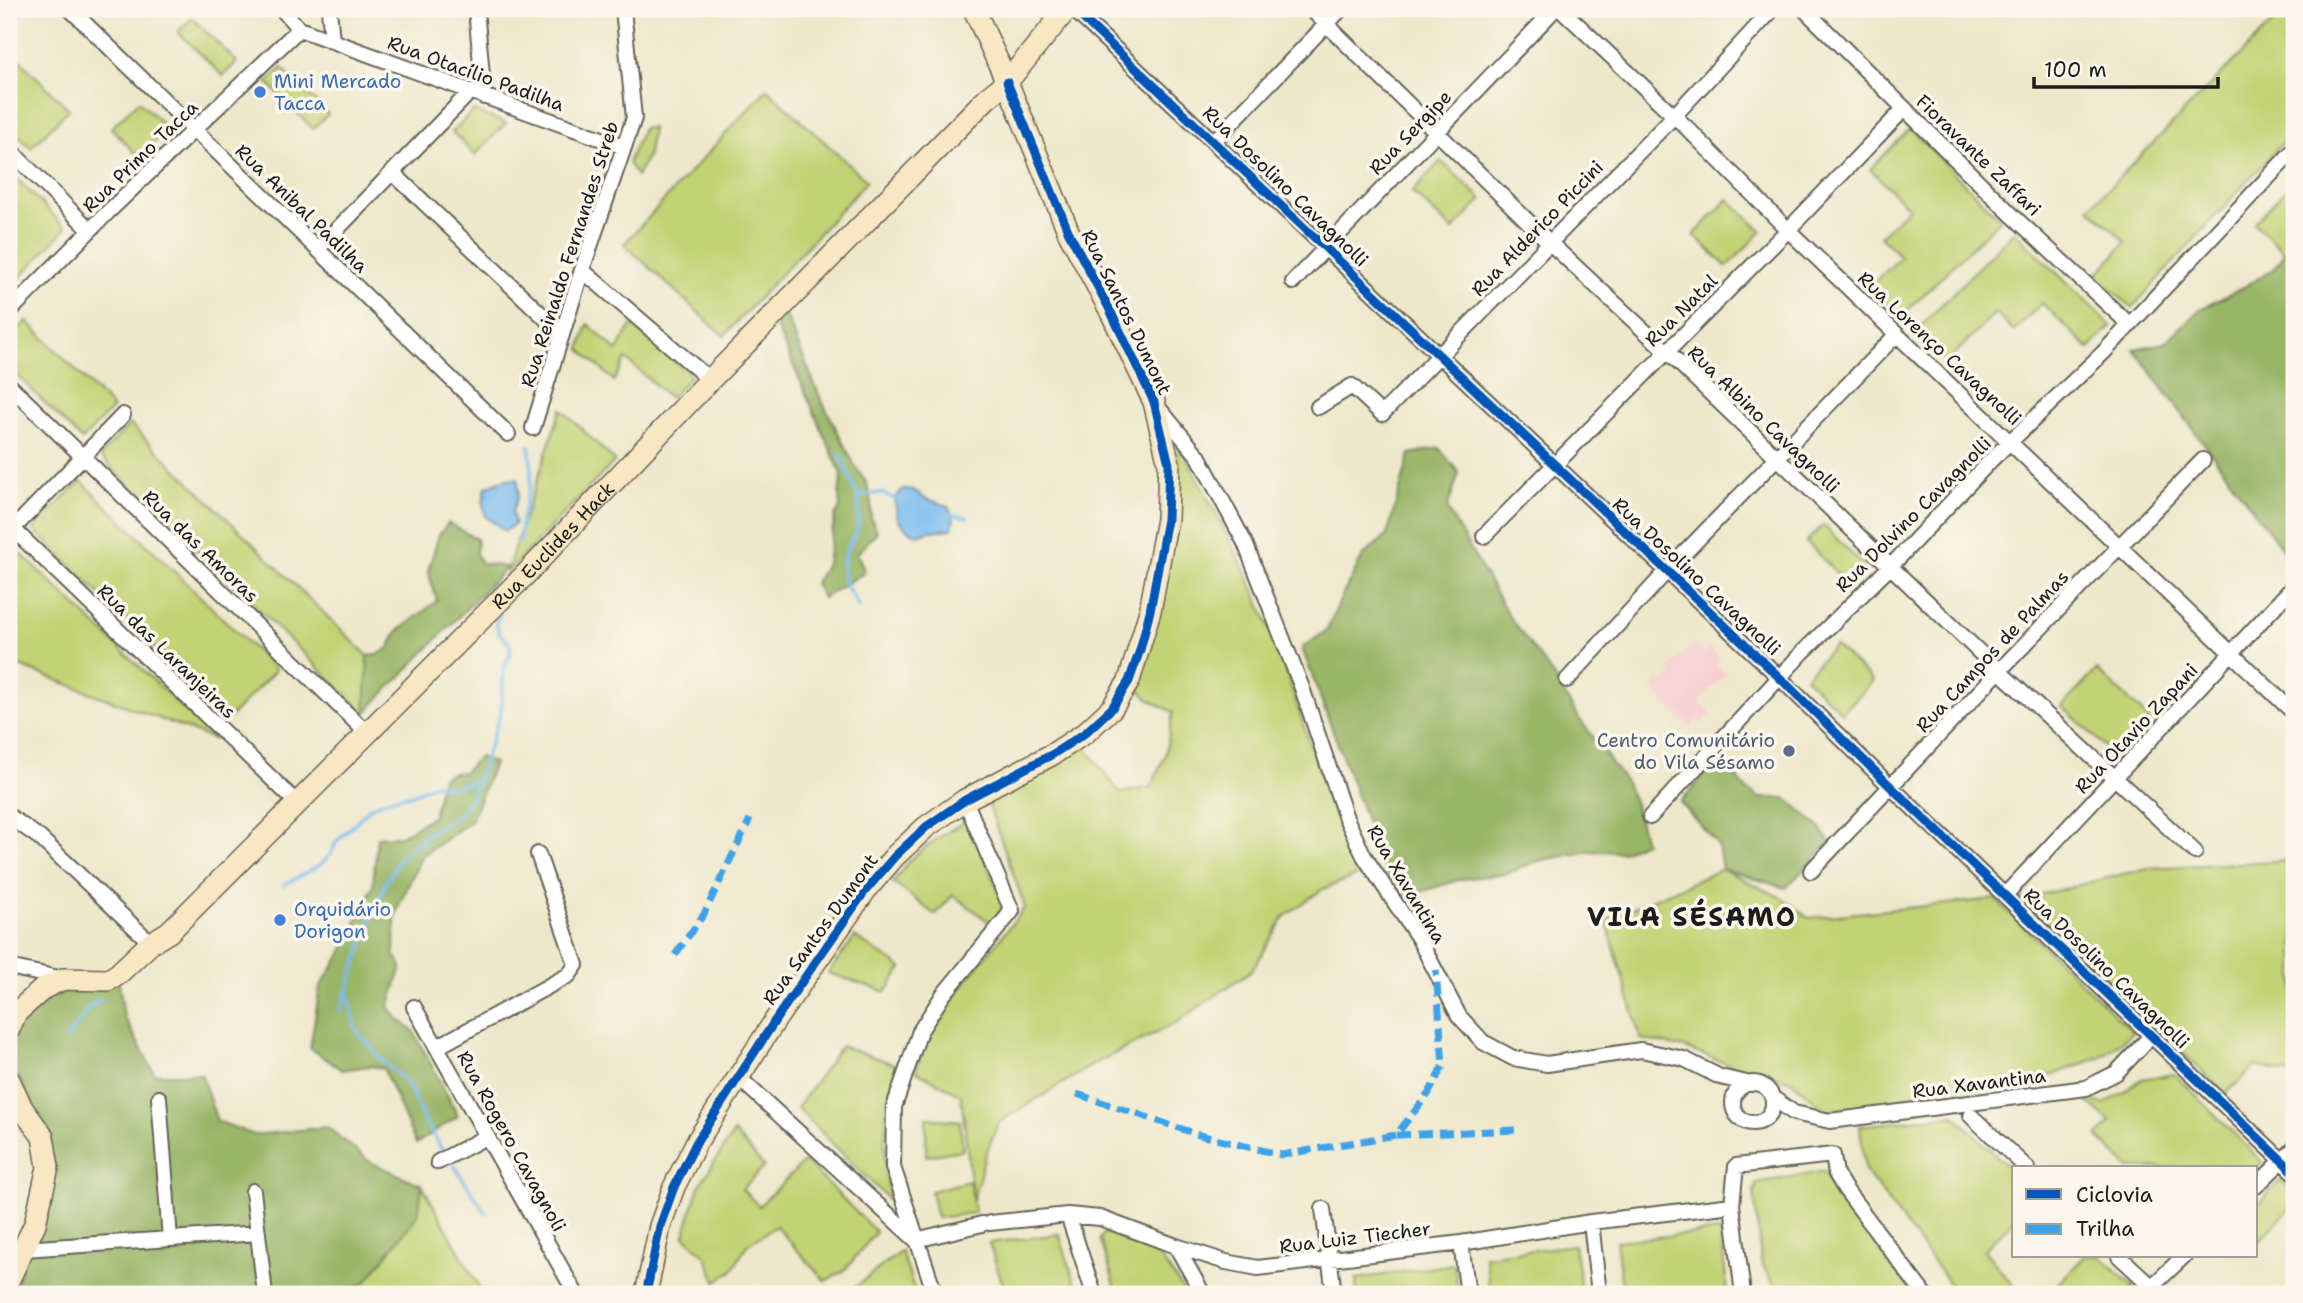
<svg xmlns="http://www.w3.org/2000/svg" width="2303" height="1303" viewBox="0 0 2303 1303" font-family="'Shantell Sans',sans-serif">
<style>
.built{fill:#f7cfd2}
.green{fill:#c2d375;stroke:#6f7848;stroke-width:2}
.forest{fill:#99b566;stroke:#5a6841;stroke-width:2}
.water{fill:#79bcef;stroke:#4a6c86;stroke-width:2}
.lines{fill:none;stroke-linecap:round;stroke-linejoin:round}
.stream{stroke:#79bcef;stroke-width:3.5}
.street-casing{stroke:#666359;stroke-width:18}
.secondary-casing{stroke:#666359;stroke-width:24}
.street{stroke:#fff;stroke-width:14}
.secondary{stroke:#f9e7c3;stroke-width:21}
.quiet{stroke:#3da2ea;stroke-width:7;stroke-dasharray:14 7;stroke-linecap:butt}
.cycleway-casing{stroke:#fbf7ec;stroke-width:13}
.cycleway{stroke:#0057b8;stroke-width:9}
.shop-dot{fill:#3f7fe0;stroke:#fbf7ec;stroke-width:2.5}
.service-dot{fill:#5c6f8a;stroke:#fbf7ec;stroke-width:2.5}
.labels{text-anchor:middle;stroke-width:7;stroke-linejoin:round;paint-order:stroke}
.street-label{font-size:19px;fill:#1c1c1c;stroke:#fbf7ec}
.shop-label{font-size:19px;fill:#366cbe;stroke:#fbf7ec;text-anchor:start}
.service-label{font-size:19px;fill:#4e5e75;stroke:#fbf7ec;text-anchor:end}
.district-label{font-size:26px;font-weight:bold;letter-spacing:2px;fill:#1c1c1c;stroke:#fbf7ec}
</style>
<rect width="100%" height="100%" fill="#fbf7ec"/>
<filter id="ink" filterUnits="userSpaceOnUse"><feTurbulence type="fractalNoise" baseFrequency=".0143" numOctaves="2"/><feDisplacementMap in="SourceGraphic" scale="14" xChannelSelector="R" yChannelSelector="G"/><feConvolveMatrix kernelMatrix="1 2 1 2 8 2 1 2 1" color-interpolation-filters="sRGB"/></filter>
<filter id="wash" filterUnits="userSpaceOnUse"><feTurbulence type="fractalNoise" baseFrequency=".00686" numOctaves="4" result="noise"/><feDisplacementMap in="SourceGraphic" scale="28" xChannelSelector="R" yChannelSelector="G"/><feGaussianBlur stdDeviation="1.57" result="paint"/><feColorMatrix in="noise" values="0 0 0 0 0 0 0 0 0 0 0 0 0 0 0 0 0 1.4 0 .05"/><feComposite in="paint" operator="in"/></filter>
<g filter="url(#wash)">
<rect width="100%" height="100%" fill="#eee7ca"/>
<path class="built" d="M1693 643 1703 653 1709 647 1720 658 1715 663 1726 674 1699 701 1711 713 1701 724 1697 720 1690 727 1651 688 1660 678 1665 683 1673 675 1668 669Z"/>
<path class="green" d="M2286 9H2294V130L2132 308 2096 276 2126 242 2089 208Z
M192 18 237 62 223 76 178 32Z
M9 50 69 109 31 148 9 126Z
M282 68 328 114 313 129 267 82Z
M767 89 867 181 724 336 624 244Z
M139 101 168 129 139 157 111 128Z
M473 111 506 123 475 155 452 132Z
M643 128H652L648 155 637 176 628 163Z
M1910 129 2000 219 1904 314H1898L1870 286 1901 257 1880 236 1909 208 1870 169Z
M1441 161 1482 199 1453 230 1412 192Z
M9 171 66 228 9 289Z
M2294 181V240L2285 253 2254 223Z
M1728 199 1762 231 1727 267 1694 235Z
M2014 231 2111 326 2089 349 2042 303 2014 331 1995 313 1947 362 1919 335 1918 329Z
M27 321 113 408 82 440 9 367V338Z
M588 324 617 351 632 325 691 376 670 398 626 359 614 381 580 349Z
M561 409 615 461 506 573Z
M130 424 368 656 365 713 100 456Z
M1178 442C1213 508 1250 573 1276 644 1304 720 1324 801 1362 874L1323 889 1285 916 1252 970 1176 1023 1096 1063 998 1123 985 1156 973 1200H972L975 1213 937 1218 931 1191 969 1181 973 1199 961 1095 916 1071 926 1032 1025 907 987 800 1084 745 1120 793 1151 787 1165 756 1173 712 1148 699 1134 684 1178 485Z
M81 481 276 670 228 719 33 529Z
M1823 525 1864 566 1865 571 1850 586 1806 542Z
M15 548 216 740 9 662V554Z
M1835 645 1873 681 1842 713 1805 677Z
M2097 670 2150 720 2115 756 2062 706Z
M968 819 1004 905 992 924 953 895 935 915 893 882 911 859 935 840Z
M2294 860V1075L2255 1066 2226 1094 2022 899 2148 868Z
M1722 869 1784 899 1808 918 1995 899 2133 1032C2122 1041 2111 1052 2099 1057 2014 1096 1917 1100 1826 1111L1792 1081 1736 1067 1684 1048 1641 1039 1606 920Z
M855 937 902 968 886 992 828 973Z
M841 1046 897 1065C884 1113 881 1152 890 1201L797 1108Z
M2175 1074 2262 1162 2256 1168H2129L2097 1136 2111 1122 2085 1100 2104 1104 2125 1092 2141 1079Z
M1954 1115 2014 1172V1220L1984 1250 2020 1294H1957L1865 1170 1860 1126Z
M926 1118 960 1121 963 1150 926 1156Z
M734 1132 764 1167 742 1189 759 1206 805 1161 876 1232 844 1271 825 1281 776 1226 747 1245 732 1271 716 1281 706 1256 684 1236 699 1186Z
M1826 1171 1830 1185 1913 1294H1781L1769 1277 1761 1261 1754 1191 1757 1183Z
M2281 1180 2294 1193V1205L2257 1243 2256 1206Z
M422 1185 483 1294H346L366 1282 418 1214Z
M1720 1231 1728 1294H1623L1616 1241Z
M1105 1232 1159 1255 1186 1294H1118L1100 1239Z
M1059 1234 1079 1294H1006L989 1243Z
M1574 1245 1582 1294H1490L1485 1256Z
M901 1251 916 1294H854L853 1289Z
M2085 1256H2100L2134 1287 2126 1294H2051L2049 1293Z
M1454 1264 1459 1294H1357L1356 1279Z"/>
<path class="forest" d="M2294 240V565L2134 349 2165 343 2200 309 2240 289 2274 269Z
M785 313 819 395 855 466 867 484 871 502V518L877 531 863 548 857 553 865 572 823 598 815 583 827 563 835 516 840 508 839 494 842 475 775 324Z
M1439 448 1459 473 1447 509 1510 618 1547 667 1579 718 1624 780 1634 801 1645 842 1623 852 1591 851 1538 861 1506 874 1462 879 1401 898 1385 871 1302 648 1327 630 1344 592 1363 556 1387 535 1410 454Z
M448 523 477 539 476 554 481 563 507 567 365 713 368 656 377 655 389 648 397 632 437 601 428 571 439 535Z
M479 757 494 763 471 821 422 856 400 903 395 919 394 954 402 967 389 1007 397 1018 413 1030 458 1116 416 1144 383 1068 369 1066 342 1070 310 1048 320 987 342 953 373 886 377 837 400 836 433 816 442 777 452 773 464 772Z
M1720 757 1746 789 1760 798H1786L1820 828 1830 842 1786 888 1722 869 1718 845 1680 802Z
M118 976 124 1017 155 1074H201L217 1121 254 1135 327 1127 370 1162 422 1185 418 1214 366 1282 346 1294H13L38 1216 51 1135 16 1074 9 1047 16 1020 32 1002Z"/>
<path class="water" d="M505 479H518V496L512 512 515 524 505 531 486 517 483 503 486 487Z
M903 489 914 490 924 498 948 506 954 519 952 529 929 531 918 535C898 525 896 520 895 498Z"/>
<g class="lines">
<path class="stream" d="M839 453 858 496 859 509 857 532 847 548 842 566 844 581 859 608
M858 496 881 493 898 500
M949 514 967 517
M521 543C518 523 526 506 530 486 533 473 531 459 529 446
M284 885 320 865 331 854 336 842 371 807 392 798 410 795 435 784 452 787 478 780
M348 992 355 1028 380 1058 407 1083 424 1120 442 1149
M340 1012 374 911 387 881 401 856 438 827 458 816 469 802 478 780 501 712 504 667 510 655V644L499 633 496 623 500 614
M67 1038 90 1007 101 999
M454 1165 486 1213"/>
</g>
</g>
<g filter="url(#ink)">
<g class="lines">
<g class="street-casing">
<path id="street" d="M70 9 508 434
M282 9 299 29 624 147
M329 9 332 41
M476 9 484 97
M1073 9 1779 677 1891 787 2294 1172
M1311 9 1550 243 1680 364 1999 671 2195 852
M1561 9 1687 128 1788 230 1913 350 2294 713
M1804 9 2013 216 2130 325
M1213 142 1341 9
M9 149 90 230
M392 172 562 334
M318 249 470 92
M582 270 710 380
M1293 282 1555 9
M9 312 108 212 299 29
M9 385 367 733
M1157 406 1199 457 1245 543 1302 688 1346 818 1364 856 1419 939 1459 1016 1483 1042 1513 1058 1547 1064 1641 1050 1684 1059 1720 1077 1751 1084
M1318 407 1352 386 1382 414 1674 116 1773 9
M533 428 582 270 634 118 623 9
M9 525 298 804
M9 533 123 415
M1484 536 1788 230 1904 109
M1567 680 1667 571 1897 334
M9 816 40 838 151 943
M1650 817 1803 652 1891 566 1992 459 2103 353 2294 150
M1811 871 1999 671 2203 460
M2005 895 2294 586
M9 967 63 979
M414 1007 576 1294
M437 1047 569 975 576 965 538 854
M738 1077 916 1240 982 1224
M1733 1103a20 20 0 1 1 40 0a20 20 0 1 1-40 0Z
M159 1098 170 1239
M1773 1098 1794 1113 1830 1121 2086 1088 2116 1073 2151 1036
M1971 1116 2027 1168
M438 1162 486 1137
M2256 1186 2294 1149
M253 1191 265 1294
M1323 1209 1334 1294
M1068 1215 1094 1294
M1591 1222 1599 1294
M990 1223 1068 1215 1100 1218 1176 1246 1226 1262 1258 1268 1461 1243 1591 1222 1732 1205
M1461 1243 1468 1294
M1176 1246 1203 1294
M9 1247 24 1249 258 1233
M2119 1256 2160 1294
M935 1294 893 1167 894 1107 920 1031 943 995 1012 911 965 800
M1743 1294 1732 1205 1736 1166 1833 1155 1836 1174 1845 1189 1924 1294
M2144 1294 2184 1256"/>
</g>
<g class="secondary-casing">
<g id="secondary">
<path id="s1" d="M9 1029 16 1013 44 988 63 979 108 980 117 975 151 943 169 932 525 575 710 380 986 99 1007 82 1067 9"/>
<path d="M9 1080 22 1108 43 1137 48 1167 35 1224 9 1279"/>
<path d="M646 1294 660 1226 674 1187 696 1143 776 1019 865 891 895 856 926 827 965 800 1053 754 1085 733 1112 708 1129 681 1150 611 1167 519 1169 464 1154 402 1110 310 1069 233 1007 82 974 9"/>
</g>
</g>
<use href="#street" class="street"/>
<use href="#secondary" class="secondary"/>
<path class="quiet" d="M675 955 704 914 750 819
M1077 1094 1203 1136 1282 1155 1396 1135 1429 1093 1443 1066 1436 970
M1396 1135 1516 1130"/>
<g class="cycleway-casing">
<path id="cycleway" d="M1073 9 1779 677 1891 787 2294 1172
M646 1294 660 1226 674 1187 696 1143 776 1019 865 891 895 856 926 827 965 800 1053 754 1085 733 1112 708 1129 681 1140 650 1150 611 1167 519 1169 464 1154 402 1110 310 1069 233 1007 82"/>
</g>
<use href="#cycleway" class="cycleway"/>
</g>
</g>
<g class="shop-dot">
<circle cx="260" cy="92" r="7"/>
<circle cx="280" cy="920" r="7"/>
</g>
<circle class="service-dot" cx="1789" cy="751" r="7"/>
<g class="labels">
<g class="street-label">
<text transform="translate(476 73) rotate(20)" y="7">Rua Otacílio Padilha</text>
<text transform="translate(1410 132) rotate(-46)" y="7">Rua Sergipe</text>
<text transform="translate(1979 155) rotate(44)" y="7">Fioravante Zaffari</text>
<text transform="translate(140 156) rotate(-44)" y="7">Rua Primo Tacca</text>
<text transform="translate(1286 186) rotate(44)" y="7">Rua Dosolino Cavagnolli</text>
<text transform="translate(302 208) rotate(44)" y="7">Rua Anibal Padilha</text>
<text transform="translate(1537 228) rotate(-46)" y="7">Rua Alderico Piccini</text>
<text transform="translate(569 254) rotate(-72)" y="7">Rua Reinaldo Fernandes Streb</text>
<text transform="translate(1681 310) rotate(-45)" y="7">Rua Natal</text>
<text transform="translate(1127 312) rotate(64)" y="7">Rua Santos Dumont</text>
<text transform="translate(1940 348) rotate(43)" y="7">Rua Lorenço Cavagnolli</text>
<text transform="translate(1764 419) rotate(44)" y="7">Rua Albino Cavagnolli</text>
<text transform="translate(1913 514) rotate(-45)" y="7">Rua Dolvino Cavagnolli</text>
<text dy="7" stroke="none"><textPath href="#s1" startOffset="744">Rua Euclides Hack</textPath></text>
<text transform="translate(201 546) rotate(44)" y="7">Rua das Amoras</text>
<text transform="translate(1697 576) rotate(43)" y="7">Rua Dosolino Cavagnolli</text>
<text transform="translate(167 651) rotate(44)" y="7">Rua das Laranjeiras</text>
<text transform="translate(1992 651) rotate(-47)" y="7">Rua Campos de Palmas</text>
<text transform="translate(2136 728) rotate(-47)" y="7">Rua Otavio Zapani</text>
<text transform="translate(1407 884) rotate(59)" y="7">Rua Xavantina</text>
<text transform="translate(820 929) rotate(-54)" y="7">Rua Santos Dumont</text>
<text transform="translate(2107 968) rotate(44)" y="7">Rua Dosolino Cavagnolli</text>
<text transform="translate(1979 1083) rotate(-7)" y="7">Rua Xavantina</text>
<text transform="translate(512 1141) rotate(61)" y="7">Rua Rogero Cavagnoli</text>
<text transform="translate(1355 1237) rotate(-7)" y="7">Rua Luiz Tiecher</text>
</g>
<g class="shop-label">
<text x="274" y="88">Mini Mercado<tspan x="274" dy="22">Tacca</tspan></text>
<text x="294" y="916">Orquidário<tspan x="294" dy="22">Dorigon</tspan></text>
</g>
<g class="service-label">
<text x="1775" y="747">Centro Comunitário<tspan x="1775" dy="22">do Vila Sésamo</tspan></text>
</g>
<g class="district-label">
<text x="1692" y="926">VILA SÉSAMO</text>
</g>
</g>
<rect width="2303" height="1303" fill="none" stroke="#fbf7ec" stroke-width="35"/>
<rect x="2012" y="1166" width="245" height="91" fill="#fbf7ec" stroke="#a29f99" stroke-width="2"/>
<rect x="2026" y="1189" width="35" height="10" fill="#0057b8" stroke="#a29f99" stroke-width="2"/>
<text x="2076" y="1202" font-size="21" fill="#1c1c1c">Ciclovia</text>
<rect x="2026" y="1224" width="35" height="10" fill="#3da2ea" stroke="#a29f99" stroke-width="2"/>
<text x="2076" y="1236" font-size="21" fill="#1c1c1c">Trilha</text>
<path d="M2034 77v10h184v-10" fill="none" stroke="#1c1c1c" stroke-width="3.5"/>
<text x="2044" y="77" font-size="21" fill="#1c1c1c" stroke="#fbf7ec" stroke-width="5" paint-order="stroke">100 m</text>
</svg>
